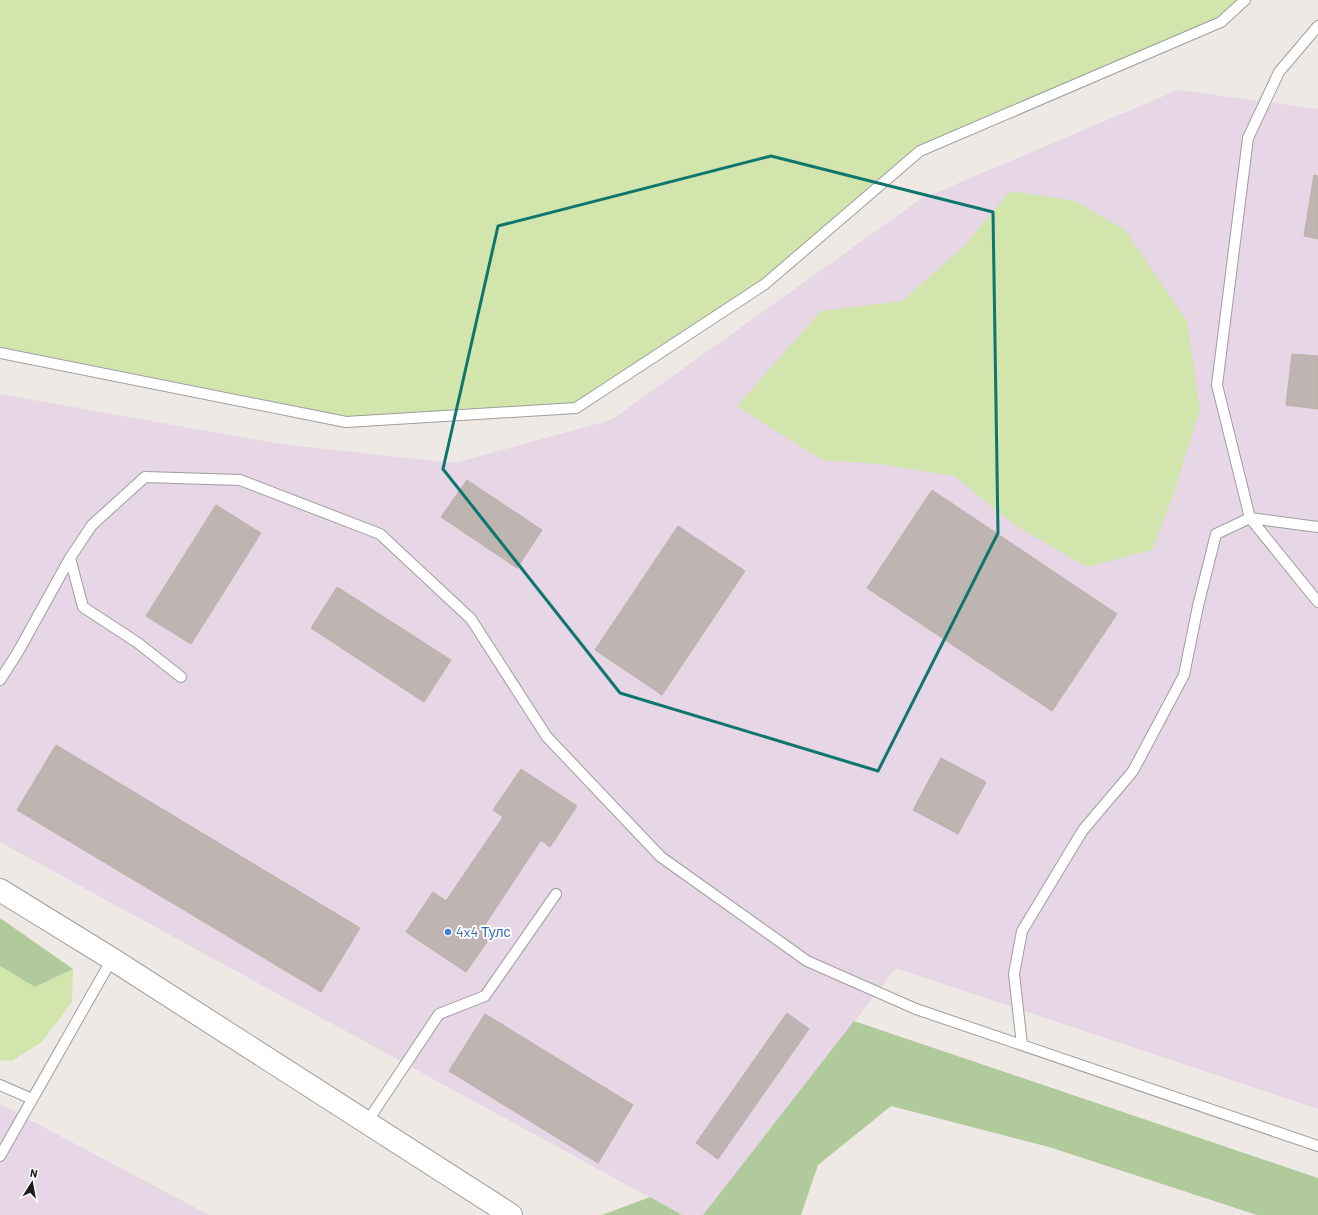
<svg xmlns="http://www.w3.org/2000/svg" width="1318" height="1215" viewBox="0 0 1318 1215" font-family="Barlow,sans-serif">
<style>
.industrial{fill:#e6d6e6}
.grass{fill:#d1e5ad}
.forest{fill:#b0ca9b}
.building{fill:#beb4b1;stroke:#beaea7}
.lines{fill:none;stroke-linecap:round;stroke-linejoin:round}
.service-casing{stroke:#9e9e9e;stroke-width:12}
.tertiary-casing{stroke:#9e9e9e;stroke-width:24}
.service{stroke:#fff;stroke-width:10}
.tertiary{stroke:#fff;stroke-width:22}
.marked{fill:none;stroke:#0f766e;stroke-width:3;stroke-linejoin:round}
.shop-dot{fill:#3f7fe0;stroke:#fff;stroke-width:1.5}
.labels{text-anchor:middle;stroke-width:4;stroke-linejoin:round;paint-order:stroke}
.shop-label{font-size:14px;fill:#366cbe;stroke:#fff;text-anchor:start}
</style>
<rect width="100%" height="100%" fill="#eee9e4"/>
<path class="industrial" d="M1178 90 1318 109V1109L896 968 703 1215H682L0 842V394L280 444 455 463 611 420 921 199Z
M0 1104 209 1215H0Z"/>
<path class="grass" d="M0 0H1245L1221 22 920 151 765 284 576 408 346 422 0 353Z
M1010 191 1075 201 1125 230 1187 321 1200 409 1174 493 1152 550 1087 567 1016 526 954 476 880 464 822 460 737 406 821 311 902 301 965 245Z
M0 966 35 987 73 969 72 1002 42 1042 12 1061 0 1060Z"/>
<path class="forest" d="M0 918 73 969 35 987 0 966Z
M854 1021 1318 1178V1215H1257L1049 1147 891 1106 818 1165 801 1215H703Z
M650 1197 682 1215H602Z"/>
<path class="building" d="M1314 175 1318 176V239L1304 236Z
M1292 354 1318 356V409L1286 405Z
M467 480 542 530 517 568 441 517Z
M932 490 1117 614 1052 711 867 588Z
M216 505 261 533 191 644 146 616Z
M678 526 745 571 662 695 595 650Z
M337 587 451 660 424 702 311 628Z
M56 745 360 928 321 992 17 810Z
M941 758 986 782 958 834 913 810Z
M521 769 577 806 550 847 541 840 484 926 494 932 466 972 406 932 433 892 446 901 503 817 493 810Z
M787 1013 809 1029 718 1159 696 1143Z
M485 1014 633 1105 598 1163 449 1071Z"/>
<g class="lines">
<g class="service-casing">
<path id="service" d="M1318 26 1279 72 1248 138 1217 385 1250 518 1318 602
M0 353 346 422 576 408 765 284 920 151 1221 22 1245 0
M70 558 83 607 138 643 181 677
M0 680 18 652 70 558 92 525 145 477 240 480 380 534 471 619 547 737 661 857 807 961 916 1009 1318 1146
M1022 1045 1014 974 1022 931 1083 830 1133 771 1184 675 1198 606 1216 534 1250 518 1318 527
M0 1085 32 1099
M367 1122 439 1014 485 996 556 894
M0 1156 112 959"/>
</g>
<g class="tertiary-casing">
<path id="tertiary" d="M0 890 112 959 511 1215"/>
</g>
<use href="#service" class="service"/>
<use href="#tertiary" class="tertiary"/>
</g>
<path class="marked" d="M771 156 993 212 998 533 878 771 620 693 443 469 498 226Z"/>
<circle class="shop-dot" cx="448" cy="932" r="4"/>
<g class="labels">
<g class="shop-label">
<text x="456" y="937">4x4 Тулс</text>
</g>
</g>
<g transform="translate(32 1183) rotate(11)" stroke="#ffffff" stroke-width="3" paint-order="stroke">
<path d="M0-3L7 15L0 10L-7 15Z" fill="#1d1d1d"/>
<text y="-6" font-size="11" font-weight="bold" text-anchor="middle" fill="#1d1d1d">N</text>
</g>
</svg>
